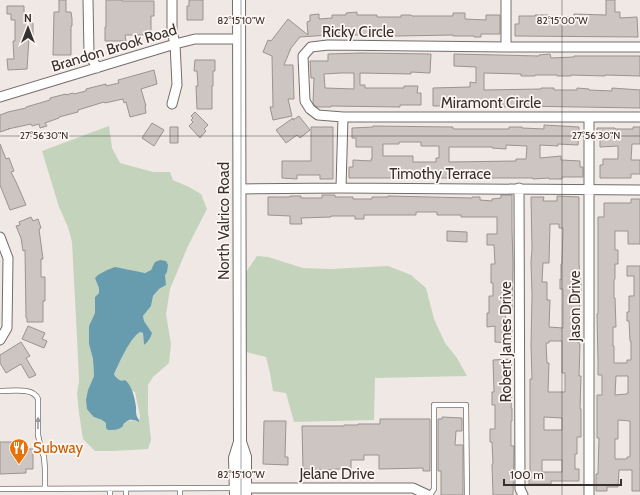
<svg xmlns="http://www.w3.org/2000/svg" width="640" height="495" viewBox="0 0 640 495" font-family="Cabin,sans-serif">
<style>
.green{fill:#c4d3bb;fill-rule:evenodd}
.water{fill:#679cae}
.building{fill:#ccc5c1;stroke:#9a9390;fill-rule:evenodd}
.lines{fill:none;stroke-linecap:round;stroke-linejoin:round}
.service-casing{stroke:#746e6b;stroke-width:6}
.minor-casing{stroke:#746e6b;stroke-width:11}
.tertiary-casing{stroke:#746e6b;stroke-width:14}
.service{stroke:#fff;stroke-width:4.5}
.minor{stroke:#fff;stroke-width:9}
.tertiary{stroke:#fff;stroke-width:12}
.oneway{fill:#9a9898}
.ticks{fill:none;stroke:#343130;stroke-width:1;stroke-opacity:0.45}
.labels{text-anchor:middle;stroke-width:3.5;stroke-linejoin:round;paint-order:stroke}
.street-label{font-size:15px;fill:#343130;stroke:#fdf6f2}
.food-label{font-size:15px;fill:#c56008;stroke:#fdf6f2;text-anchor:start}
.ticks-label{font-size:10px;text-anchor:middle;fill:#343130;stroke:#fdf6f2;stroke-width:3.5;stroke-linejoin:round;paint-order:stroke}
</style>
<rect width="100%" height="100%" fill="#f0e8e5"/>
<path class="green" d="M109 126 112 148 120 163 153 172H170L173 180 189 187 201 194 207 209 188 246 170 289 166 314 171 344 169 363 153 377 148 385V412L151 440 148 449 113 451H95L83 439 79 413 77 393 79 382 78 357 72 242 68 227 59 207 42 151ZM153 267 166 285 159 289 153 296 151 306 143 316 144 321 152 333 144 345 143 333 140 332C128 339 120 362 114 374L117 379 127 382 132 391 135 392 140 416 139 422C133 420 127 419 124 425L106 428V423L102 420 94 417 88 390 94 376 93 359 89 344V326L95 313V297L99 293V288L126 269C135 272 147 277 153 267Z
M257 256 268 257 303 268 331 269 388 266 411 275 426 288 434 319 445 343 457 358 467 376 375 378 374 420 294 422 286 393 273 391 270 373 266 357 246 352 244 275Z"/>
<path class="water" d="M160 260 166 261 168 265 167 272 165 275 166 285 159 289 153 296 151 306 143 316 144 321 152 333C151 337 148 342 144 345L143 333 140 332C129 339 120 362 114 374 116 378 120 382 125 380 132 385 135 399 136 407 136 413 136 416 139 420V422C135 420 130 418 126 422 123 424 124 425 122 427 118 430 113 430 108 430L106 428V423L102 420 94 417 91 414 87 409 86 400 88 390 94 376 93 359 89 344V326L95 313V297L99 293V288L95 278 98 275 107 270 115 267 145 273 151 270 155 262Z"/>
<path class="building" d="M59 0H66V12H71L72 19V26H71V55H53L54 12H59Z
M106 0H122V1H154V16H151V35H125L126 41H105V27H106Z
M189 0H203V20H187V6H189Z
M606 0H615V12H620V18L637 17 638 37 515 36V24H519V16H535V15H549V16L574 17V14L606 15Z
M7 6H24V16H27V23H33V38H29L27 69 8 70 7 59H14L13 41H15V20H11V14H7Z
M357 12V15H377V17H401V15H411L412 16H453V13H465V19L486 20V15H500V34H481V37H474V36H453V35L398 36 356 35 341 36 329 37V35L300 37 291 48 284 65H293L294 99H288L292 116 273 120 270 107H273L272 56 263 52 268 40 271 41 288 19 308 35 307 22 310 21V15L319 14V19L332 18V15H346V13Z
M362 53 431 54 430 73 411 72V74L360 73V85H365V88H404V86H418L417 93H421V105H400V107L331 106V107H317L314 105 313 103 314 78H311L310 61H328V54ZM341 73H354V89L325 88 324 74Z
M454 54 539 56V55L550 54 551 58 574 57V56H640V76L605 75V76L571 75V76H557V75H535V76H521V74L484 73V90L541 89V88H554V90H577V88L589 89V90L612 91V88L640 90V108L518 106 502 107V108L488 107V106H433V88L470 87V82L476 83V67L454 66Z
M195 60H215V71H213V86H212V109H197L196 86H198L197 71H194Z
M154 70 157 84 141 89 146 106H145L146 113 130 117 126 102 124 103 123 99 105 103 104 102 78 110V112L59 117V118L45 123 47 126 40 128 39 124 32 126 31 124 8 129H9L0 132V115L8 112 26 108V107L50 100V98L66 94V95L73 93 74 94 86 91V89L106 84V86L119 83 118 80 122 79Z
M195 112 208 125 204 129 206 131 200 138 189 126 193 122 191 120 193 118 191 116Z
M299 116 310 130 300 138 297 135 286 143 276 130 293 118V120Z
M152 123 164 130 154 146 142 138Z
M544 125 579 127 578 145 558 144V146L540 145V158L561 156V160L580 161V167H583V177H562V179H549V178L533 179V178H349V167H353V160L371 161V159H372V147H356V138H352V128L373 127V126L453 127V129H509V127H522V128L544 129ZM399 142H421V146H439V158H436V162H413V156H383V144H399ZM506 145 527 146 526 159H516V161L449 162V147H492V148L506 149Z
M170 127H178V143H170Z
M311 127H333V179H320V175H297V179L282 178V161H311Z
M633 127H640V144H632L631 160H640V174H631V178H600V165H603V159H618V146L600 147V139L597 140V128H615L616 129H633Z
M0 144 6 159 9 158 14 171 11 172 17 184 26 205 10 210 0 185Z
M322 195H335V197H353V199H372V197H388V196L472 198V197H480V200L492 201V199L501 198V195H512V229L513 264 512 310 505 309 506 329 512 330 511 343 495 342V326L487 327V313H489V296H493V283H491V264H495L494 245H487V234H497V217H461V215H437V212H416V215H364V219H355V216H331V217L301 218 302 224H290V216L268 215V197H290V196H301V198H322Z
M557 196 579 197V263L580 280H581V292H580L579 344H580L579 376H581L580 409H581V437H577V454H575V469H579V481H551V484H529V472H530V379H532L531 346 532 295 531 262 532 249 531 197H544L543 201H557ZM550 224H559V228H563L562 264H561V280L560 279V289H563V328L549 327 550 300H547V282H542L543 263H549ZM549 341H562V373H565V392H548L549 363H547L546 343H549ZM544 417 562 418V430H544ZM542 460H562V472H542Z
M631 199H640V244H628V231H615V250H618V264H615V279L614 280V298H615L616 327H613V346H614V363H627V360H631V341H630L629 321H627V312H629V296H634V276H627V266H640V491H632V470H619L618 487H607V491H596V474H598L599 438H597V395H602V375H598V360L597 314H598V217H604V203H631ZM616 376H628V393H627V394L615 395ZM618 420 630 421V457H627V459H615V439H618Z
M31 217 33 221 38 219 41 228 39 229 43 259H41V277H45V301H43V322H27V318H26L25 250 23 251 21 238 16 226 20 225 19 222Z
M447 231 467 232V242L447 241Z
M28 326 45 333 42 339 47 341 44 348 22 339Z
M21 342 30 356 26 358 36 375 29 378 21 364 6 373 0 363V355Z
M511 359 512 373H510L511 393H512L511 408H512V421H511V446H514V447L513 495H493L492 464H493L492 442H490V429H495V405H492V392H494L493 360Z
M442 417 462 418V431H456L455 445H463V495H441V471H438V419H442Z
M380 419H430V471H423V468L379 469V455H364V460H351V469H335V470L303 469 302 426H344V425H358V424H380Z
M264 421H286L285 457H288V465L263 464Z
M0 442H12V449H33V469H26V473L0 474Z"/>
<g class="lines">
<g class="service-casing">
<path id="service" d="M0 391C11 391 34 387 38 399V435L41 449 44 457 45 469V489
M180 488V495
M0 489 234 488
M126 489V495
M110 495V489
M430 495 434 489V405H466L467 495"/>
</g>
<g class="minor-casing">
<path id="minor" d="M88 0 89 53 97 68
M172 0V31L175 44 177 85 172 104
M506 47V0
M640 47H506L328 45 311 47 303 56 305 101 310 109 318 115 343 117H640
M0 97 175 44 195 39H239
M589 118V495
M341 188 343 117
M519 188 520 489 523 495
M240 189 341 188 640 190
M0 237 8 258 7 328 0 340
M245 488H413L428 495"/>
</g>
<g class="tertiary-casing">
<path id="tertiary" d="M239 0 240 442 245 457V495
M236 495 235 458 240 442"/>
</g>
<use href="#service" class="service"/>
<use href="#minor" class="minor"/>
<use href="#tertiary" class="tertiary"/>
</g>
<defs><path id="oneway-solid" d="M-6-.8H1V-3.2L6.5 0L1 3.2V.8H-6Z"/></defs>
<use class="oneway" href="#oneway-solid" transform="translate(38 423) rotate(-89)"/>
<path class="ticks" d="M241 0V495M562 0V495M0 136H640"/>
<defs>
<g id="restaurant-pin" transform="scale(1)"><path d="M0 17L-7.5 6A9.5 9.5 0 1 1 7.5 6Z" fill="#e8710a" stroke="#fdf6f2"/><path d="M-5-6h1v4h1v-4h1v4h1v-4h1v5L-1.5 .5V6h-2V.5L-5-1ZM5-6V6H3V1.5H1.5Q1.5-4 5-6Z" fill="#fff"/></g>
</defs>
<g fill-rule="evenodd">
<use href="#restaurant-pin" x="19" y="448"/>
</g>
<g class="labels">
<g class="street-label">
<text x="358" y="37">Ricky Circle</text>
<text transform="translate(114 48) rotate(-17)" y="5">Brandon Brook Road</text>
<text x="491" y="108">Miramont Circle</text>
<text x="440" y="179">Timothy Terrace</text>
<text transform="translate(224 221) rotate(-90)" y="5">North Valrico Road</text>
<text transform="translate(575 306) rotate(-90)" y="5">Jason Drive</text>
<text transform="translate(506 342) rotate(-90)" y="5">Robert James Drive</text>
<text x="337" y="479">Jelane Drive</text>
</g>
<g class="food-label">
<text x="33" y="453">Subway</text>
</g>
</g>
<g class="ticks-label">
<text x="241" y="24">82°15'10"W</text>
<text x="562" y="24">82°15'00"W</text>
<text x="44" y="139">27°56'30"N</text>
<text x="596" y="139">27°56'30"N</text>
<text x="241" y="478">82°15'10"W</text>
</g>
<g transform="translate(28 28)" stroke="#fdf6f2" stroke-width="3" paint-order="stroke">
<path d="M0-3L7 15L0 10L-7 15Z" fill="#343130"/>
<text y="-6" font-size="11" font-weight="bold" text-anchor="middle" fill="#343130">N</text>
</g>
<path d="M504 479v6h117v-6" fill="none" stroke="#343130" stroke-width="2"/>
<text x="510" y="479" font-size="12" fill="#343130" stroke="#fdf6f2" stroke-width="3" paint-order="stroke">100 m</text>
</svg>
